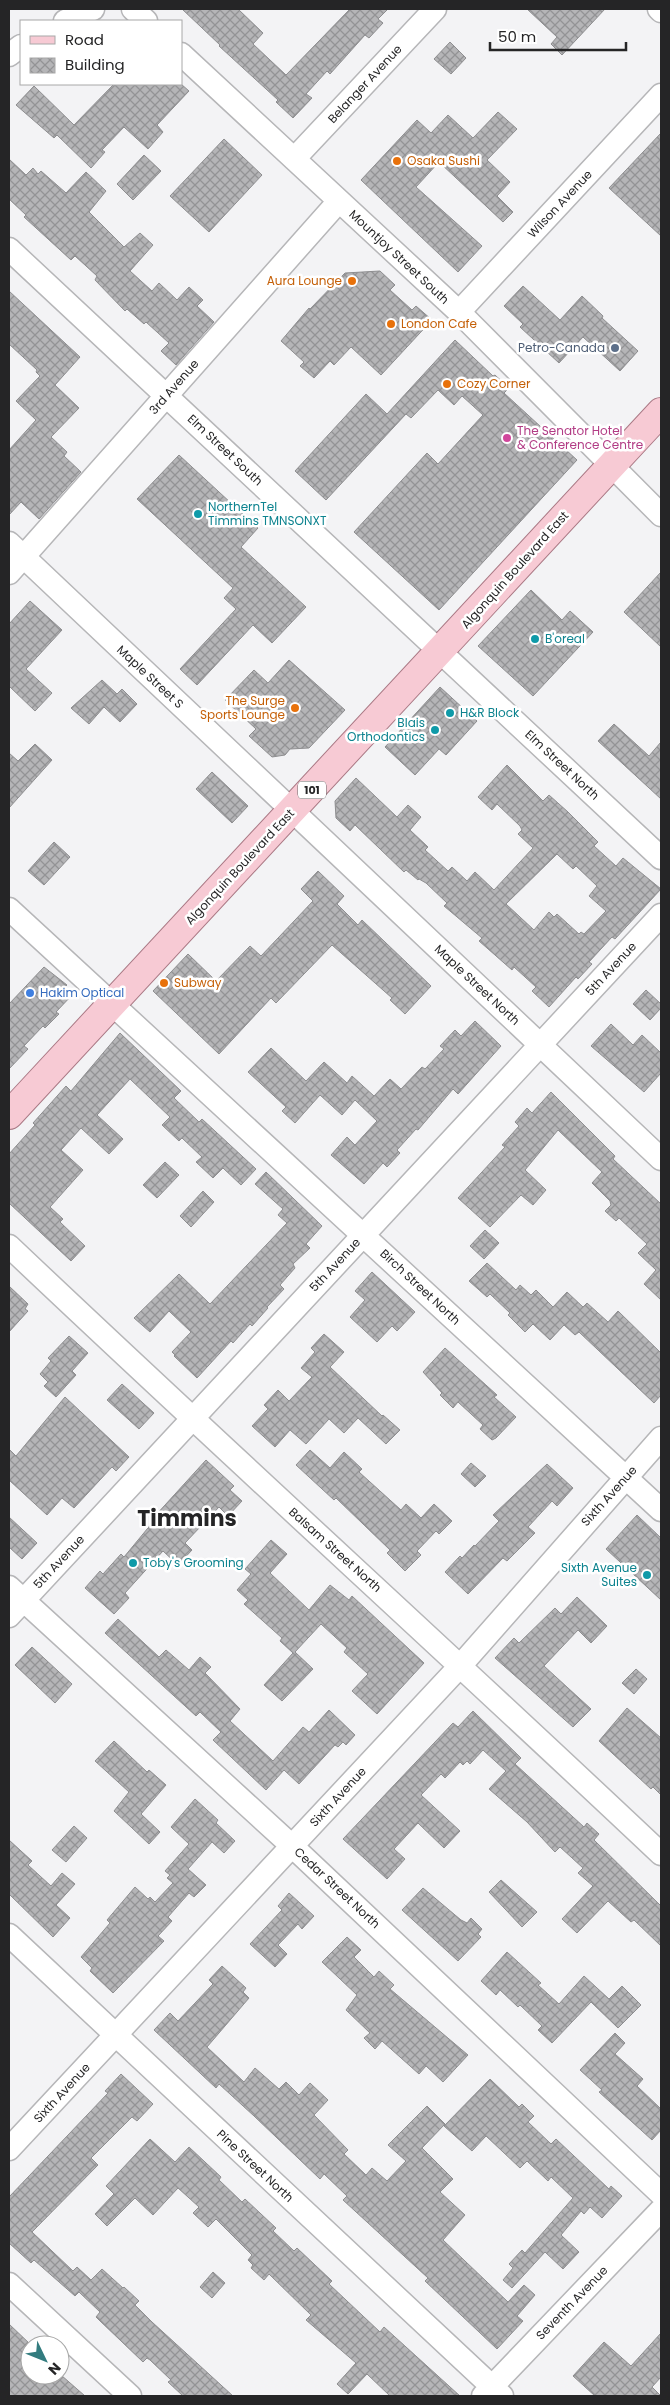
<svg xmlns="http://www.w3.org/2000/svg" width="670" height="2405" viewBox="0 0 670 2405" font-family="Poppins,sans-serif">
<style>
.building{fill:url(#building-cross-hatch);stroke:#8e8e90;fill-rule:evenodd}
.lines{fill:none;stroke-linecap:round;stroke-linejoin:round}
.minor-casing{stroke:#b6b6b8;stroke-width:25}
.major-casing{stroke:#aa7985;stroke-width:30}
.minor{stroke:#fff;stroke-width:22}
.major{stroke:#f7cad4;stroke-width:28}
.food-dot{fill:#e8710a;stroke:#fff;stroke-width:2}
.service-dot{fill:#5c6f8a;stroke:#fff;stroke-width:2}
.hotel-dot{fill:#d1479c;stroke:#fff;stroke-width:2}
.culture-dot{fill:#0f9aa8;stroke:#fff;stroke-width:2}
.shop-dot{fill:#3f7fe0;stroke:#fff;stroke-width:2}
.labels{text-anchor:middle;stroke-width:5;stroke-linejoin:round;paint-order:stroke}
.shield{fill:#fff;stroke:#666667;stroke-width:1}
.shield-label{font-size:11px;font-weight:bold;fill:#252526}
.street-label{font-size:12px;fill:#252526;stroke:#fff}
.food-label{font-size:12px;fill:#c56008;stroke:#fff;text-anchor:start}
.service-label{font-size:12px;fill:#4e5e75;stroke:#fff;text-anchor:end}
.hotel-label{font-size:12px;fill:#b23c85;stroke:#fff;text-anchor:start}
.culture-label{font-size:12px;fill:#0d838f;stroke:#fff;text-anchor:start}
.shop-label{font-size:12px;fill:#366cbe;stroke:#fff;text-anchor:start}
.town-label{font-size:22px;font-weight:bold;fill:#252526;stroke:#fff}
</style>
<defs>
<pattern id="building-cross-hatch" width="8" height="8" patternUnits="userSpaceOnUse" patternTransform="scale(1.25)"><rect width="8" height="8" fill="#b5b5b7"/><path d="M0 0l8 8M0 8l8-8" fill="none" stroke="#939395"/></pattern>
</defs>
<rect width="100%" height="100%" fill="#f3f3f5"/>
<path class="building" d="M182 9H238L263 33 253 44 286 75 350 9H388L378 19 383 23 369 38 365 35 330 74 327 71 306 94 312 98 293 118 276 102 278 100 219 46 220 45Z
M527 9H605L562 55 551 44 557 37Z
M450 42 466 58 451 74 434 59Z
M114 84H181L189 91 157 125 163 132 148 149 124 127 102 150 105 152 91 168 57 135 54 138 16 105 34 86 74 125Z
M498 112 517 129 487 160 510 182 497 196 513 212 503 222 439 162 416 187 482 246 458 272 361 180 417 120 431 133 448 115 473 138Z
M661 133V236L609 188Z
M224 139 262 175 209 232 170 196Z
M144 155 161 171 133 200 117 184Z
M9 159 26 175 33 168 38 174 41 171 66 193 86 172 106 191 89 212 124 247 140 233 153 245 130 271 152 291 159 283 177 300 189 287 203 300 197 306 214 322 176 365 161 351 169 343 146 322 144 324 127 309 125 311 95 280 97 276 75 256 71 260 24 217 26 215 9 199Z
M380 271 395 285 390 290 412 310 416 306 432 320 381 375 351 347 334 365 330 361 314 378 300 366 304 362 281 341 309 308 310 309 345 273Z
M523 286 560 320 582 296 603 316 602 318 638 351 620 371 583 337 559 363 520 327 523 324 504 306Z
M9 291 80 357 55 385 79 408 51 437 67 452 64 456 81 472 39 519 21 502 9 515V450L36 420 16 401 40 376 36 372 37 370 9 344Z
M455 340 493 376 495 375 509 388 504 393 577 460 439 610 354 532 427 453 438 464 483 415 462 396 454 405 438 390 411 418 406 414 326 500 295 471 366 394 387 414Z
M179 455 258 528 241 547 306 607 272 643 253 625 197 685 180 669 236 609 224 598 233 588 137 499Z
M661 572V647L624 612Z
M531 590 562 620 570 611 593 632 533 696 478 646Z
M30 601 62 630 26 669 52 693 35 711 9 686V624Z
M289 660 345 710 309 748 290 749 285 755 272 757 249 736 256 729 225 700 254 670 268 683Z
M102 680 117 694 122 689 137 704 120 722 104 707 89 724 71 708Z
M440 687 477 721 446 755 439 749 415 775 385 747Z
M614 724 649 756 661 742V799L598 741Z
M35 744 52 760 9 808V753L18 761Z
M507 765 543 801 549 795 568 812 598 842 594 846 616 866 623 858 661 889 615 939 612 937 589 962 592 964 578 979 576 977 549 1007 532 991 536 987 514 967 512 970 479 941 482 938 444 906 447 903 426 883 419 879 418 880 406 870 404 872 355 825 350 831 336 818 335 801 356 778 397 817 408 805 421 817 410 830 428 847 425 850 448 871 452 867 467 881 475 872 494 890 533 848 518 834 522 830 520 826 497 804 492 810 478 797ZM557 854 573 869 576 866 597 886 589 896 606 911 584 934 581 932 579 934 557 914 554 917 549 912 534 930 506 904Z
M212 772 248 806 232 823 196 789Z
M54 842 70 857 44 885 28 871Z
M318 871 344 896 337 904 358 925 362 920 431 986 405 1014 390 1000 392 998 332 945 276 1003 271 998 219 1054 153 991 188 954 216 981 250 946 261 956 313 901 301 889Z
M44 967 67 985 65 987 73 994 56 1012 59 1014 45 1028 43 1026 24 1046 28 1049 9 1069V1004Z
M646 990 661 1004V1008L650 1020 633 1004Z
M475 1021 501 1046 458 1094 453 1089 418 1130 416 1129 397 1150 400 1153 387 1167 383 1163 364 1184 331 1155 347 1137 355 1145 377 1121 355 1100 342 1115 320 1095 295 1123 282 1111 286 1107 248 1072 271 1048 306 1081 324 1062 347 1083 352 1076 374 1096 390 1079 401 1089 422 1067 425 1069 444 1049 440 1046 455 1030 461 1036Z
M611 1024 633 1045 642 1035 661 1053V1073L644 1092 591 1046Z
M120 1033 181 1091 174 1098 199 1122 202 1119 256 1169 241 1185 223 1168 213 1178 196 1162 202 1157 182 1138 179 1141 162 1125 170 1117 130 1079 97 1115 123 1139 109 1154 81 1128 61 1150 83 1170 50 1207 63 1219 60 1222 85 1246 71 1261 9 1203V1154L35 1125 33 1123 50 1104 66 1086 71 1091Z
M551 1092 615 1156 613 1159 661 1204V1300L644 1284 656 1270 638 1253 647 1244 619 1218 616 1221 605 1211 611 1205 610 1201 592 1183 602 1172 558 1130 525 1170 546 1190 533 1205 521 1195 490 1227 458 1198 505 1147 502 1145 519 1126 515 1122 527 1108 532 1113Z
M165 1162 179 1175 157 1198 143 1185Z
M266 1172 322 1226 306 1244 310 1248 293 1264 295 1268 280 1285 284 1289 267 1307 268 1308 252 1326 250 1324 233 1343 231 1341 197 1378 174 1356 175 1355 172 1352 191 1332 169 1311 150 1332 134 1318 179 1274 210 1304 287 1223 278 1215 283 1209 255 1184Z
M203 1191 214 1202 191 1227 180 1216Z
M485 1230 499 1243 484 1259 470 1246Z
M487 1263 516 1290 520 1285 531 1295 536 1290 553 1307 567 1292 583 1307 587 1303 608 1322 618 1311 661 1353V1395L654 1403 579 1332 575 1335 564 1325 550 1340 533 1324 525 1332 508 1315 510 1313 490 1294 487 1297 469 1281Z
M372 1272 415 1312 397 1331 392 1326 377 1342 350 1317 365 1300 355 1291Z
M9 1286 28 1304 25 1309 28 1311 9 1332Z
M324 1334 344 1352 330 1367 382 1416 383 1415 400 1430 386 1444 358 1418 344 1433 329 1419 306 1444 290 1430 275 1447 252 1426 268 1409 264 1405 278 1390 289 1401 312 1377 301 1368 315 1352 311 1348Z
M69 1336 88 1353 72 1371 76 1375 56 1397 44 1386 48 1382 40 1374 51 1361 48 1358Z
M445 1348 497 1395 494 1397 516 1417 496 1438 492 1440 480 1429 483 1425 458 1402 453 1408 440 1395 442 1393 423 1372Z
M122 1384 154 1413 139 1429 107 1400Z
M65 1397 129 1457 116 1471 112 1467 74 1508 62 1498 47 1515 9 1480V1449L16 1456Z
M310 1450 330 1468 344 1452 362 1469 359 1472 401 1510 406 1504 421 1518 434 1504 452 1521 439 1534 436 1531 417 1551 421 1555 405 1571 387 1553 390 1550 336 1498 334 1500 296 1465Z
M206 1460 234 1486 230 1490 242 1501 228 1516 219 1507 185 1543 192 1550 178 1565 163 1551 125 1593 129 1598 114 1614 85 1588 100 1571 103 1574 121 1554 124 1557 157 1517 155 1516Z
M471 1463 486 1476 475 1487 461 1474Z
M547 1464 573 1488 557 1506 552 1501 528 1527 535 1533 507 1561 503 1558 468 1594 445 1572 460 1556 462 1558 474 1545 475 1546 499 1521 493 1515Z
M637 1515 661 1538V1600L606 1549Z
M9 1517 37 1543 22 1559 9 1547Z
M271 1540 287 1554 270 1573 309 1610 330 1585 349 1600 352 1596 424 1663 377 1714 352 1691 368 1674 344 1652 347 1648 321 1624 295 1652 313 1669 282 1701 264 1685 293 1653 280 1641 282 1638 244 1604 248 1600 237 1590 251 1574 245 1569Z
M577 1597 607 1626 591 1643 578 1630 544 1666 591 1709 573 1727 495 1658 514 1638 519 1643 555 1608 561 1614Z
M118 1619 159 1657 166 1650 189 1670 200 1657 211 1667 205 1673 240 1709 230 1721 273 1761 303 1727 309 1732 329 1710 355 1735 346 1745 343 1742 338 1747 335 1745 299 1784 284 1770 266 1790 213 1740 221 1732 200 1712 196 1716 105 1633Z
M32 1647 72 1684 55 1703 15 1665Z
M636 1669 647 1679 634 1694 622 1683Z
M627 1708 661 1738V1795L653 1787 651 1789 599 1741Z
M473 1711 521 1758 515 1764 584 1827 587 1823 599 1834 594 1840 661 1906V1946L634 1920 631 1922 608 1901 577 1933 562 1919 593 1886 578 1873 583 1868 560 1847 555 1852 554 1851 527 1822 489 1789 506 1771 483 1750 470 1764 467 1761 463 1765 460 1762 445 1778 441 1774 421 1795 460 1831 444 1848 418 1823 394 1849 405 1859 387 1879 343 1839 453 1723 458 1727Z
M114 1741 147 1772 149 1770 166 1785 141 1814 160 1832 149 1844 114 1811 129 1792 95 1761Z
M195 1799 218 1820 216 1823 235 1841 224 1853 212 1842 188 1869 206 1885 194 1897 189 1893 168 1917 172 1921 158 1936 164 1941 113 1993 90 1971 92 1968 81 1957 110 1923 107 1920 135 1887 148 1899 150 1897 155 1902 173 1883 167 1878 170 1875 165 1871 189 1844 171 1827Z
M74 1826 87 1838 66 1862 52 1850Z
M9 1840 32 1861 28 1865 51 1886 62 1873 75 1884 56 1905 70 1918 53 1937 9 1894Z
M501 1880 537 1912 522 1927 489 1892Z
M423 1888 461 1920 467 1923 471 1918 482 1929 478 1934 481 1937 458 1961 402 1910Z
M289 1893 314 1916 302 1929 298 1924 278 1945 287 1954 275 1967 250 1944 282 1910 278 1906Z
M347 1937 361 1950 354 1957 374 1977 379 1971 394 1985 390 1989 468 2055 443 2082 426 2066 419 2074 382 2041 375 2049 364 2038 370 2033 346 2010 357 1995 322 1962Z
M507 1952 541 1983 538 1985 559 2004 584 1976 609 1999 622 1986 641 2005 618 2028 591 2002 552 2043 538 2030 542 2026 520 2005 518 2007 500 1990 496 1995 481 1981Z
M222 1966 246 1988 243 1992 249 1998 207 2047 244 2082 255 2068 279 2089 286 2082 299 2095 310 2083 328 2100 314 2115 348 2150 344 2154 366 2175 372 2168 387 2181 406 2161 388 2145 427 2106 445 2124 422 2148 453 2179 440 2192 465 2215 443 2240 508 2302 524 2285 535 2295 517 2316 523 2321 497 2349 425 2281 428 2278 343 2200 347 2196 324 2174 320 2179 254 2116 219 2084 216 2088 154 2030 170 2013 178 2021 213 1984 209 1980Z
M615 2033 625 2043 615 2054 643 2079 637 2086 661 2109V2130L652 2140 599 2092 602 2090 580 2070Z
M121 2074 153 2104 137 2121 132 2117 91 2158 98 2165 32 2232 73 2271 77 2267 91 2280 102 2269 123 2288 124 2287 139 2301 135 2305 152 2322 233 2396H183L168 2382 171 2380 150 2360 147 2358 143 2362 99 2320 96 2317 100 2312 79 2292 75 2296 34 2260 31 2263 9 2243V2197L108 2093 105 2091Z
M490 2079 519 2107 522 2104 534 2116 528 2122 551 2144 556 2139 609 2189 611 2186 622 2196 602 2218 590 2207 584 2214 581 2211 561 2235 579 2252 563 2269 545 2252 512 2288 503 2280 513 2268 509 2264 522 2250 525 2253 573 2198 551 2177 548 2181 527 2161 520 2168 486 2136 472 2151 444 2126Z
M150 2139 175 2162 189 2147 221 2177 219 2180 242 2202 245 2199 276 2228 273 2231 294 2251 297 2248 332 2281 329 2284 380 2332 384 2327 460 2396H390L367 2374 348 2394 337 2384 356 2363 306 2320 311 2315 269 2274 264 2280 251 2268 253 2265 248 2260 252 2255 216 2219 208 2227 193 2213 199 2207 178 2188 153 2215 135 2198 107 2226 95 2214 114 2194 106 2186Z
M213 2272 225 2283 212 2298 200 2287Z
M9 2324 30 2344V2375H61L85 2396H9Z
M661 2333V2377L652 2387 661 2396H595L573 2376 604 2342 631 2366Z"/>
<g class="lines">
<g class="minor-casing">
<path id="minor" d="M133 9 146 21
M659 9 661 11
M65 21 93 9
M181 54 459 312 661 515
M9 55 21 46
M294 159 435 9
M9 249 661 858
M459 312 661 95
M9 543 661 1159
M9 573 339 201
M9 909 661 1510
M9 1246C225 1451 445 1650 661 1854
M9 1587 292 1846 661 2194
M9 1616 661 915
M9 1935 502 2396
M9 2149 461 1665 661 1438
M9 2284 130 2396
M483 2396 661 2210"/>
</g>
<g class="major-casing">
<path id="major" d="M9 1115 661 412"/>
</g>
<use href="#minor" class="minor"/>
<use href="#major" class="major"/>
</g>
<g class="food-dot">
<circle cx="397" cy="161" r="5"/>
<circle cx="352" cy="281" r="5"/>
<circle cx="391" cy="324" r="5"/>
<circle cx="447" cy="384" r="5"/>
<circle cx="295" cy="708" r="5"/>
<circle cx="164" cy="983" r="5"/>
</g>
<circle class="service-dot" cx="615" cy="348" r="5"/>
<circle class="hotel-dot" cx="507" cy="438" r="5"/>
<g class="culture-dot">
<circle cx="198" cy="514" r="5"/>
<circle cx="535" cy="639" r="5"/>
<circle cx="450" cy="713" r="5"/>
<circle cx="435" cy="730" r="5"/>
<circle cx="133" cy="1563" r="5"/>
<circle cx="647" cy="1575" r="5"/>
</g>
<circle class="shop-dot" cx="30" cy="993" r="5"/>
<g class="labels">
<rect class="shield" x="298" y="781.5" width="28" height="17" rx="4"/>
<g class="shield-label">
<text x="312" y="794">101</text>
</g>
<g class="street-label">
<text transform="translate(365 84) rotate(-47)" y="4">Belanger Avenue</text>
<text transform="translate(560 204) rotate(-47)" y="4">Wilson Avenue</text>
<text transform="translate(399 257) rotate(43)" y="4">Mountjoy Street South</text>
<text transform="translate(174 387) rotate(-49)" y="4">3rd Avenue</text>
<text transform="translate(225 450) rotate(43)" y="4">Elm Street South</text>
<text transform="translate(515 570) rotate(-48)" y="4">Algonquin Boulevard East</text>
<text transform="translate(150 677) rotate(43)" y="4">Maple Street S</text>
<text transform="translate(562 765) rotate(43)" y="4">Elm Street North</text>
<text transform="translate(240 867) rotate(-47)" y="4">Algonquin Boulevard East</text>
<text transform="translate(611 969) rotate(-47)" y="4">5th Avenue</text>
<text transform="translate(477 985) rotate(43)" y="4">Maple Street North</text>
<text transform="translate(335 1265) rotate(-47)" y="4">5th Avenue</text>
<text transform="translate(420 1287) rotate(43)" y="4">Birch Street North</text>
<text transform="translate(609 1496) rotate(-48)" y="4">Sixth Avenue</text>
<text transform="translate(335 1550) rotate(42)" y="4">Balsam Street North</text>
<text transform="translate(59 1562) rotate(-47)" y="4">5th Avenue</text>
<text transform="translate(338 1797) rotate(-47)" y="4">Sixth Avenue</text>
<text transform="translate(337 1888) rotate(43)" y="4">Cedar Street North</text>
<text transform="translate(62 2093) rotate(-47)" y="4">Sixth Avenue</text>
<text transform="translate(255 2166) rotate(43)" y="4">Pine Street North</text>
<text transform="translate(572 2303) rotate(-46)" y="4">Seventh Avenue</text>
</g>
<g class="food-label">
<text x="407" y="165">Osaka Sushi</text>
<text x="342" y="285" text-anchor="end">Aura Lounge</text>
<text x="401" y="328">London Cafe</text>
<text x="457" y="388">Cozy Corner</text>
<text x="285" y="705" text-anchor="end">The Surge<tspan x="285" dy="14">Sports Lounge</tspan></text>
<text x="174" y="987">Subway</text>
</g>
<g class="service-label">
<text x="605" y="352">Petro-Canada</text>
</g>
<g class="hotel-label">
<text x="517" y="435">The Senator Hotel<tspan x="517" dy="14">&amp; Conference Centre</tspan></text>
</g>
<g class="culture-label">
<text x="208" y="511">NorthernTel<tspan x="208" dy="14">Timmins TMNSONXT</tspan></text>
<text x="545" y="643">B'oreal</text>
<text x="460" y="717">H&amp;R Block</text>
<text x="425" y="727" text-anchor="end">Blais<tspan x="425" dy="14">Orthodontics</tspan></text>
<text x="143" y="1567">Toby's Grooming</text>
<text x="637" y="1572" text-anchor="end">Sixth Avenue<tspan x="637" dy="14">Suites</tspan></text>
</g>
<g class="shop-label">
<text x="40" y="997">Hakim Optical</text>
</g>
<g class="town-label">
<text x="187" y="1526">Timmins</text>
</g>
</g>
<rect width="670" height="2405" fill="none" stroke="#252526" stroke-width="20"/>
<rect x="20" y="20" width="162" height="65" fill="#ffffff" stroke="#a8a8a8"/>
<rect x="30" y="36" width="25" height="8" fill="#f7cad4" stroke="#a8a8a8"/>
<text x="65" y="45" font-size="15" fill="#252526">Road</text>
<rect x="30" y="58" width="25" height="15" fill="url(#building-cross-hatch)" stroke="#a8a8a8"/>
<text x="65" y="70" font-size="15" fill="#252526">Building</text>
<g transform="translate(45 2360) rotate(133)"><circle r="24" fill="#ffffff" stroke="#a8a8a8"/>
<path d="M0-4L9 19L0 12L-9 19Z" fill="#337c7f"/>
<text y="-8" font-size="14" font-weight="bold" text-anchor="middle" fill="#252526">N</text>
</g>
<path d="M490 42v8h136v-8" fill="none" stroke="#252526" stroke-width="2.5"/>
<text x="498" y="42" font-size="15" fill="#252526" stroke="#ffffff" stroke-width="4" paint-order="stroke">50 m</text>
</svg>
